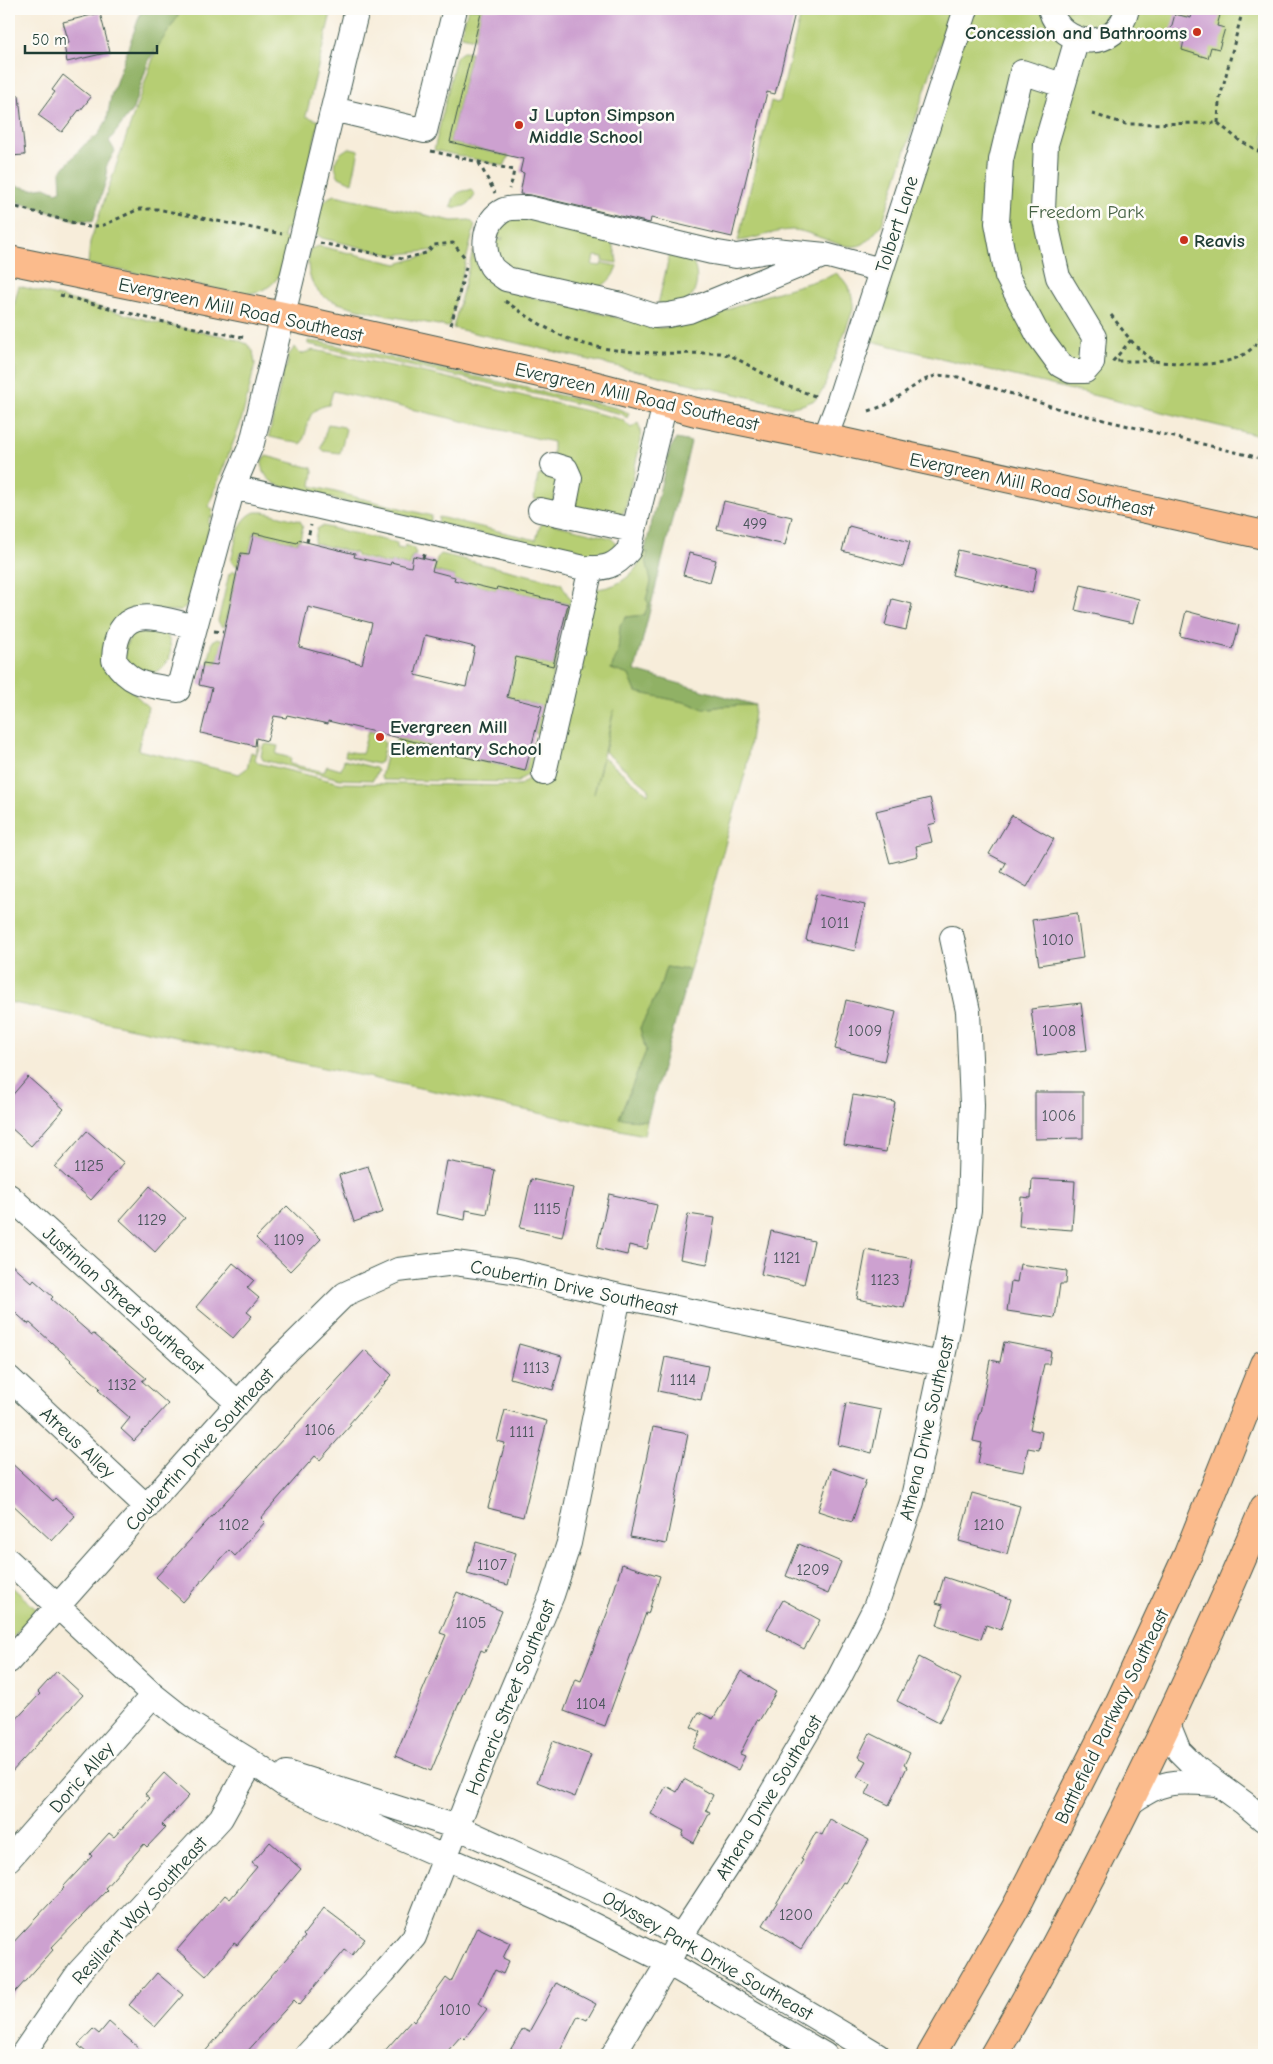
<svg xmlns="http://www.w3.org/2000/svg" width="1273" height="2064" viewBox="0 0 1273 2064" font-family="'Comic Neue',sans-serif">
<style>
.green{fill:#b6ce73;stroke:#6a8654;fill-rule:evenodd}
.forest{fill:#90b165;stroke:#58774c}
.building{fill:#cda1d0;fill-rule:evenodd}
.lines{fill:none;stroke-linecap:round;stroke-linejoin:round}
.minor-casing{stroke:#3f574d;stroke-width:26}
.major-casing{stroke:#3f574d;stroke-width:30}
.path{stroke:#3f574d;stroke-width:3;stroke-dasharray:4 4;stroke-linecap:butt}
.minor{stroke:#fff;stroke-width:24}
.major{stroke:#fbbb8c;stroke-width:28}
.poi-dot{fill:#c8321e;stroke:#fdfcf7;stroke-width:2}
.labels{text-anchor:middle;stroke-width:5;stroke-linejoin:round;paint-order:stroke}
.number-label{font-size:16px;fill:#4a565b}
.poi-label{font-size:19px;font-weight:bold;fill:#1f3d34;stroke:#fdfcf7;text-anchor:start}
.park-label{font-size:19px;fill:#456144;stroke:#fdfcf7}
.street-label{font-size:19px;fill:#1f3d34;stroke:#fdfcf7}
</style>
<rect width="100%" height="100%" fill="#fdfcf7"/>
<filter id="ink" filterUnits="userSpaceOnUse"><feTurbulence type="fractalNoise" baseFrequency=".02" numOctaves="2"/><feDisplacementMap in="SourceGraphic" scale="10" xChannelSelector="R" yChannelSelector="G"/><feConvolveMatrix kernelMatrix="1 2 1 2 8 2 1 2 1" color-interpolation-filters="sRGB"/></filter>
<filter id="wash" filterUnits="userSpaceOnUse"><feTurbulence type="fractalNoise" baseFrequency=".0096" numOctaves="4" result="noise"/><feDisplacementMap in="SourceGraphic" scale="20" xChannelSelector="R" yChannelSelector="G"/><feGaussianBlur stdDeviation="1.12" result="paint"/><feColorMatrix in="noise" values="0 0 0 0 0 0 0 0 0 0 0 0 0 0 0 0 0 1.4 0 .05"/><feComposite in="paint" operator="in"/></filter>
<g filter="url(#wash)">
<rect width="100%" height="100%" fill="#f7edda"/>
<path class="green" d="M170 9H332L306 116 319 121 293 229H285L283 237 291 242C282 272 279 292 242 294L88 264 90 242Z
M468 9H482L475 39 462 36 461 33Z
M802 9H951L882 224C877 230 870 240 863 244 845 254 811 229 791 230 773 231 756 239 738 241L771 101 777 103 780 101Z
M966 9H1264V437L859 338Z
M463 52 471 53 450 142 509 156 504 166 434 150 456 57Z
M350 148 359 150 352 183 339 177C331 164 337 152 350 148Z
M471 190 475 195C469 206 463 208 451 207 454 194 457 191 471 190Z
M335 195 452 221 470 220 475 225 449 327C424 322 338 309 322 295 308 282 306 266 310 249L319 246 397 264 430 254 436 250 392 255 322 238 314 232C317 217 319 199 335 195Z
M512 216 605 236C614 243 616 252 617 263L603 261V257L594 256 592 265 601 266 602 263 617 266C614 276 607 285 596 288L524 275 499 264 493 239 502 240 503 238 493 237Z
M473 251C476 268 484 279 499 289L660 328 690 324 764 296 828 277 836 273C848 282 854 295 853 310L823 390 815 400 802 405 791 407 453 328Z
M670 253C674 253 679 252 682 253 700 259 702 293 685 302 678 306 665 304 658 304Z
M19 286 158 323 233 338 247 344 253 351 255 364 249 390 240 425 212 497 209 507 213 509 212 518 210 517 208 524H210L191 600 181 611 139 610 116 676 148 707 138 750 239 774 247 768 251 752 256 754 258 745H260L255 759 258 763 340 783 519 786 534 774 561 663 586 669 577 666 594 589C618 588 636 575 644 553L648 551C646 563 651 572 651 583 651 595 649 605 645 615L626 617 621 625 618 652 611 669 629 675 636 692 688 703 704 709 723 706 755 705 746 770 690 970 666 967 659 990 640 1028 646 1051 619 1118 647 1121 644 1135 9 1002V399C14 389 17 376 14 364 13 359 9 355 9 350 10 329 13 305 19 286ZM614 709 605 752 649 789 648 794 603 757 594 794Z
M308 341 325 343 616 408 629 413 627 418 622 414 488 383 308 344Z
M295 347 300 354 314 350 431 374 612 417 623 420 631 428 638 423 640 429 641 440 625 510 619 518 579 512 553 457V442L333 391 329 405C303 409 311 427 301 444L270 437 269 436 284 368H286L288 359 286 358Z
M328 424 344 427 346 429 340 453 324 451 321 448Z
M266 456 312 468 313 472 311 486 432 516 430 522 321 496V494L313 492 312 494 277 485C267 480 262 472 262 461Z
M542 474 556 477 558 480 553 503 534 499 538 476Z
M255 512H264L300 521 303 526 300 540H298L297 543 254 533 249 554 241 553 238 567 231 561C236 544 236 520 255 512Z
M439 517 536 540 540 526 544 522 611 538 616 543 612 551 596 560 438 524Z
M322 526 397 543V548L404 549 405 545 413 548 416 553 415 556H412L410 566 391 561 390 564 357 556 356 553 314 543 317 529Z
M441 554 561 583 571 601 564 630H562L568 604 497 587 496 590 454 580 455 576 434 571 437 558Z
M233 571 237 572 224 627 221 626 218 621 229 574Z
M162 628C177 645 172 668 150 674L124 665 127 630Z
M218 638 223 640 217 665 208 663 213 641Z
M560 639 561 641 539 734 535 733 541 706 507 697 516 657 553 666Z
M368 731 383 734 381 739 385 743 381 762 377 764 345 756 346 751 362 754Z
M397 737 457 752V755L525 771 532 743 537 744 530 772 518 782 383 780 381 777 389 744 395 743Z
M267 744 278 746 276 754 291 758 290 764 324 772 327 766 341 770 344 760 376 768 378 771 373 780 340 779 263 760 261 756 263 746Z
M9 1584 37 1610 9 1641Z"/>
<path class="forest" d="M142 9H180L177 18 149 60 133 109 109 141 115 151 106 167 107 178 93 221 75 220 17 202 14 195 9 194V184L31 189 45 187 56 192 61 190 60 172 84 145 98 135 107 120 111 96Z
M676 439 691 442 635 671 755 705 723 706 704 709 688 703 636 692 629 675 611 669 618 652 620 625 626 617 644 615 649 604 646 599 651 582 646 560 648 552 644 553 670 449Z
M666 967 690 970 647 1121 619 1118 646 1051 640 1028 659 990Z"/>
<g id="blocks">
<path class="building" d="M482 9H796L775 94 767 92 732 237 651 218 650 223 531 195 520 194 524 173 520 172 523 159 450 142Z
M1193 9 1220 15 1217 26 1225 28 1219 49 1211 47 1208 58 1182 50 1184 40 1169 36 1175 14 1191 18Z
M100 13 110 52 67 62 64 45 69 43 63 22Z
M63 75 91 97 80 111 79 110 62 132 38 115 55 92 52 90Z
M9 95H19L25 155 9 156Z
M724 501 792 517 785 545 717 529Z
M849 526 910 542 903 567 842 551Z
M254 533 297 543 298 540 355 554 354 557 390 565 391 562 411 567 413 556 435 561 432 571 455 577 454 580 496 590 497 587 568 604 553 666 516 657 507 697 542 706 525 771 456 755 457 752 383 734 328 721V724L287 715 286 718 274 716 267 741 256 738 255 746 201 733 212 688 199 685 203 663 217 665 241 553 249 554ZM308 607 372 623 362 664 299 647ZM425 635 475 647 466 687 415 675Z
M958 550 1037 568 1032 593 952 575Z
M689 553 716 560 710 582 683 575Z
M1081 585 1139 599 1133 623 1075 610Z
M892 599 912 604 906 630 885 625Z
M1186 611 1239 625 1233 649 1180 636Z
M930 798 936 823 928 825 932 842 916 846 918 856 890 863 876 811Z
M1012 815 1054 839 1027 887 1001 872 1006 863 989 854Z
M816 894 865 905 855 951 806 940Z
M1077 913 1083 958 1039 965 1032 920Z
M846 1000 896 1012 884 1061 835 1049Z
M1081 1003 1087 1050 1037 1056 1031 1009Z
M28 1077 64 1109 31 1146 9 1126V1099Z
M1035 1092H1083V1138L1035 1139Z
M853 1095 895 1102 886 1152 844 1145Z
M87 1131 124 1163 91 1200 55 1167Z
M447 1161 495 1170 487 1214 466 1210 465 1220 437 1214Z
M368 1166 383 1212 354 1222 339 1175Z
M531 1179 573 1188 562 1237 520 1228Z
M1032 1179 1075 1181 1072 1230 1019 1226 1021 1197 1031 1198Z
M150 1186 185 1218 155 1252 120 1220Z
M609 1194 657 1205 647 1249 629 1245 627 1255 597 1248Z
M287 1206 321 1239 290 1271 256 1238Z
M688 1214 715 1218 707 1264 680 1259Z
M771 1231 814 1241 804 1284 761 1274Z
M866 1250 913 1259 904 1308 857 1299Z
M9 1262 32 1283 34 1280 53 1297 51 1299 92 1335 94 1334 146 1378 142 1381 168 1404 134 1441 121 1429 130 1418 98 1390 100 1388 70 1361 71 1360 30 1323 28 1324 9 1307Z
M233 1263 254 1280 247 1288 259 1298 247 1312 252 1316 233 1338 196 1307Z
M1020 1264 1067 1271 1066 1284H1060L1055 1318 1007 1311 1011 1281 1017 1282Z
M1004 1342 1051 1351 1049 1364H1044L1030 1429 1042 1432 1039 1450 1028 1448 1023 1472 978 1463 982 1443 973 1441 979 1413H980L990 1360 1000 1362Z
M519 1344 562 1356 553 1390 510 1378Z
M365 1350 392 1375 349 1424 351 1425 320 1460 315 1456 261 1518 265 1522 235 1556 229 1550 183 1602 156 1577Z
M665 1357 708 1366 701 1400 658 1391Z
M846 1403 881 1410 872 1453 838 1445Z
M505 1410 547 1421 523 1517 488 1508 505 1443 497 1441Z
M653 1427 688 1434 666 1544 630 1537Z
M9 1461 53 1501 55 1498 75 1516 52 1541 9 1501Z
M832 1468 866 1480 852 1522 818 1511Z
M972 1493 1020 1506 1007 1554 959 1541Z
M476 1542 516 1553 508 1585 467 1574Z
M799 1544 841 1562 828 1594 786 1576Z
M622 1564 660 1576 648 1614 646 1613 605 1726 564 1711 576 1679 581 1681 608 1611Z
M944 1577 1011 1599 1001 1630 986 1625 981 1639 937 1625 943 1605 936 1603Z
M457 1592 502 1611 485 1652 481 1650 431 1771 395 1756 446 1635 440 1633Z
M783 1600 820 1620 804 1649 767 1629Z
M919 1657 961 1679 939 1723 897 1701Z
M57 1671 83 1695 9 1775V1727L40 1694 38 1692Z
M741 1671 776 1692 759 1721 757 1720 740 1754 745 1756 738 1770 693 1748 701 1732 691 1727 699 1712 713 1719Z
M870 1733 910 1753 904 1765 907 1767 889 1805 866 1794 871 1784 857 1777 866 1761 858 1757Z
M553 1741 591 1755 575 1797 537 1782Z
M164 1773 189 1796 162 1825 165 1828 147 1847 144 1844 105 1888 107 1890 51 1948 53 1950 9 1999V1947L64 1888 63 1887 92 1856 90 1854 109 1833 114 1837 150 1798 145 1794Z
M684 1779 713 1795 706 1810 710 1812 694 1843 682 1836 684 1831 651 1814 666 1786 677 1792Z
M830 1819 869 1840 845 1883 843 1882 801 1949 763 1925 803 1860 801 1859 816 1832 822 1835Z
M270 1842 301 1869 237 1945 234 1943 206 1976 177 1950 225 1895 230 1899 257 1867 252 1863Z
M324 1908 365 1939 352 1955 345 1950 299 2005 294 2000 244 2055H202L305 1937 303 1935Z
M477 1927 510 1943 503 1958 509 1961 503 1974 495 1970 479 2003 487 2009 464 2039 461 2036 444 2055H381L412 2020 414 2022 446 1978 451 1982Z
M157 1973 183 1995 155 2027 129 2005Z
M556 1983 596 2004 587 2020 578 2016 558 2055H507L523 2029 529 2032Z
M109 2022 117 2029 147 2055H89L78 2045 93 2029 99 2034Z"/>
</g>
</g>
<g filter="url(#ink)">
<use href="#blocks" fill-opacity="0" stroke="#3f574d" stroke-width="1"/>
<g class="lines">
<g class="minor-casing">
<path id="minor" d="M1050 9C1062 50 1118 52 1127 9
M1062 85 1022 72 1001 160 997 223 1007 276 1038 335 1060 365 1071 371H1085L1092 363 1094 337 1058 277 1043 210 1046 144 1077 39
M333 109 425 131 455 9
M825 255 689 311 668 315 654 316 621 305 506 279C501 275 494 271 491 266 481 248 484 220 504 210 511 207 521 208 528 208L712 252 736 256 775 250 825 255 881 270
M825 438 838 404 966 9
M553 465 566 469 570 478 563 514
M233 487 584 568C605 569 615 567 629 550L665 404
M540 510 633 530
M195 627C155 617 116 601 114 660 132 687 149 685 178 690L233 487 252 443 357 9
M544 773 591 568
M9 1196 238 1403
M9 1378 147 1507
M9 1561 153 1695 187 1722 252 1762 286 1786 389 1833 549 1903 661 1959 825 2055
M9 1661 265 1373 345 1294 398 1270 455 1263 513 1271 619 1296 941 1364
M1168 1724 1179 1751 1196 1768 1244 1803 1264 1820
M287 1773 457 1827 626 1904 878 2055
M1129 1804C1162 1779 1176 1781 1216 1784
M9 1859 153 1695
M22 2055 79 1972 221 1818 252 1762
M307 2055 384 1972 414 1937 495 1730 552 1595 569 1543 619 1296
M613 2055 668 1963 681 1936 744 1840 838 1680 875 1608 912 1502 945 1347 969 1210 972 1105 968 1011 952 938"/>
</g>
<g class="major-casing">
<path id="major" d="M9 260 283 316 589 384 696 412 825 438 1264 535
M931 2055 1015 1909 1115 1712 1188 1554 1264 1364
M994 2055C1096 1879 1184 1696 1264 1508"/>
</g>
<path class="path" d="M1092 114 1126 124 1218 123
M1218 123 1219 102 1243 9
M1218 123 1240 141 1264 154
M431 151 514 170 512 181 509 189
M479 163 495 193
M9 205 89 227 104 225 139 209H157L282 234
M320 243 403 259 426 253 434 245 453 243 466 259
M60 295 159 321 247 338
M505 301C521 312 537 323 554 332 599 357 670 353 720 353L732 356 784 385 815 396
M1111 315C1123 330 1136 350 1153 360 1159 363 1169 362 1176 363 1208 366 1248 366 1264 332
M451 325 467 263
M1131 340 1113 361H1154
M869 411 886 405 922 381 937 375 958 377 1063 410 1264 459
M307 542 311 525
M423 558 425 551
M214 631 223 632"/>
<use href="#minor" class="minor"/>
<use href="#major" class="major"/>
</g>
</g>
<g class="poi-dot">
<circle cx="1197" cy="32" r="5"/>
<circle cx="519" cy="125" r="5"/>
<circle cx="1184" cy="240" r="5"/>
<circle cx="380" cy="737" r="5"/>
</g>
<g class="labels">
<g class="number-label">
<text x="755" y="529">499</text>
<text x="835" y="928">1011</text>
<text x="1058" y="945">1010</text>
<text x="865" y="1036">1009</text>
<text x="1059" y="1036">1008</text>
<text x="1059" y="1121">1006</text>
<text x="89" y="1171">1125</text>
<text x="547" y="1214">1115</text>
<text x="152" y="1225">1129</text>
<text x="289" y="1245">1109</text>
<text x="787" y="1263">1121</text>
<text x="885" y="1285">1123</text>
<text x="536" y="1373">1113</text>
<text x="683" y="1385">1114</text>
<text x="122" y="1390">1132</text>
<text x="320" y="1435">1106</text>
<text x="522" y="1437">1111</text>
<text x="234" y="1530">1102</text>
<text x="989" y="1530">1210</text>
<text x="492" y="1570">1107</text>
<text x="813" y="1575">1209</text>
<text x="471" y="1628">1105</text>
<text x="591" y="1709">1104</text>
<text x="796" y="1920">1200</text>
<text x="455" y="2015">1010</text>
</g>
<g class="poi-label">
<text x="1187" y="39" text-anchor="end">Concession and Bathrooms</text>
<text x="529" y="121">J Lupton Simpson<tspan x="529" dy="22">Middle School</tspan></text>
<text x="1194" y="247">Reavis</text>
<text x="390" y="733">Evergreen Mill<tspan x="390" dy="22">Elementary School</tspan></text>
</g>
<g class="park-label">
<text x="1086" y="218">Freedom Park</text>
</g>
<g class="street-label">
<text transform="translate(896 224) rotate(-72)" y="7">Tolbert Lane</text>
<text transform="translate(241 309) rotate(12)" y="7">Evergreen Mill Road Southeast</text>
<text transform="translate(637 396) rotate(13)" y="7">Evergreen Mill Road Southeast</text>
<text transform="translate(1032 484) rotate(12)" y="7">Evergreen Mill Road Southeast</text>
<text transform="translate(574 1287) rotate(12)" y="7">Coubertin Drive Southeast</text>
<text transform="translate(124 1300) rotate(42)" y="7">Justinian Street Southeast</text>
<text transform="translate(926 1428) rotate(-77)" y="7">Athena Drive Southeast</text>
<text transform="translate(78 1442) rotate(43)" y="7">Atreus Alley</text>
<text transform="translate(199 1449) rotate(-48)" y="7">Coubertin Drive Southeast</text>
<text transform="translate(510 1697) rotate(-68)" y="7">Homeric Street Southeast</text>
<text transform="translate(1111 1716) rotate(-64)" y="7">Battlefield Parkway Southeast</text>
<text transform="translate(81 1777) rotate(-49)" y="7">Doric Alley</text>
<text transform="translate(768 1797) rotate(-59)" y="7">Athena Drive Southeast</text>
<text transform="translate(139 1910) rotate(-48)" y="7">Resilient Way Southeast</text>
<text transform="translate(708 1955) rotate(30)" y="7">Odyssey Park Drive Southeast</text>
</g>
</g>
<rect width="1273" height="2064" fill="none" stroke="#fdfcf7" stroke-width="30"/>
<path d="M25 45v8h132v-8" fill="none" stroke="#1f3d34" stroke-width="2.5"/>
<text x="32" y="45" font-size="15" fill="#1f3d34" stroke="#fdfcf7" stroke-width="4" paint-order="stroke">50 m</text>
</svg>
